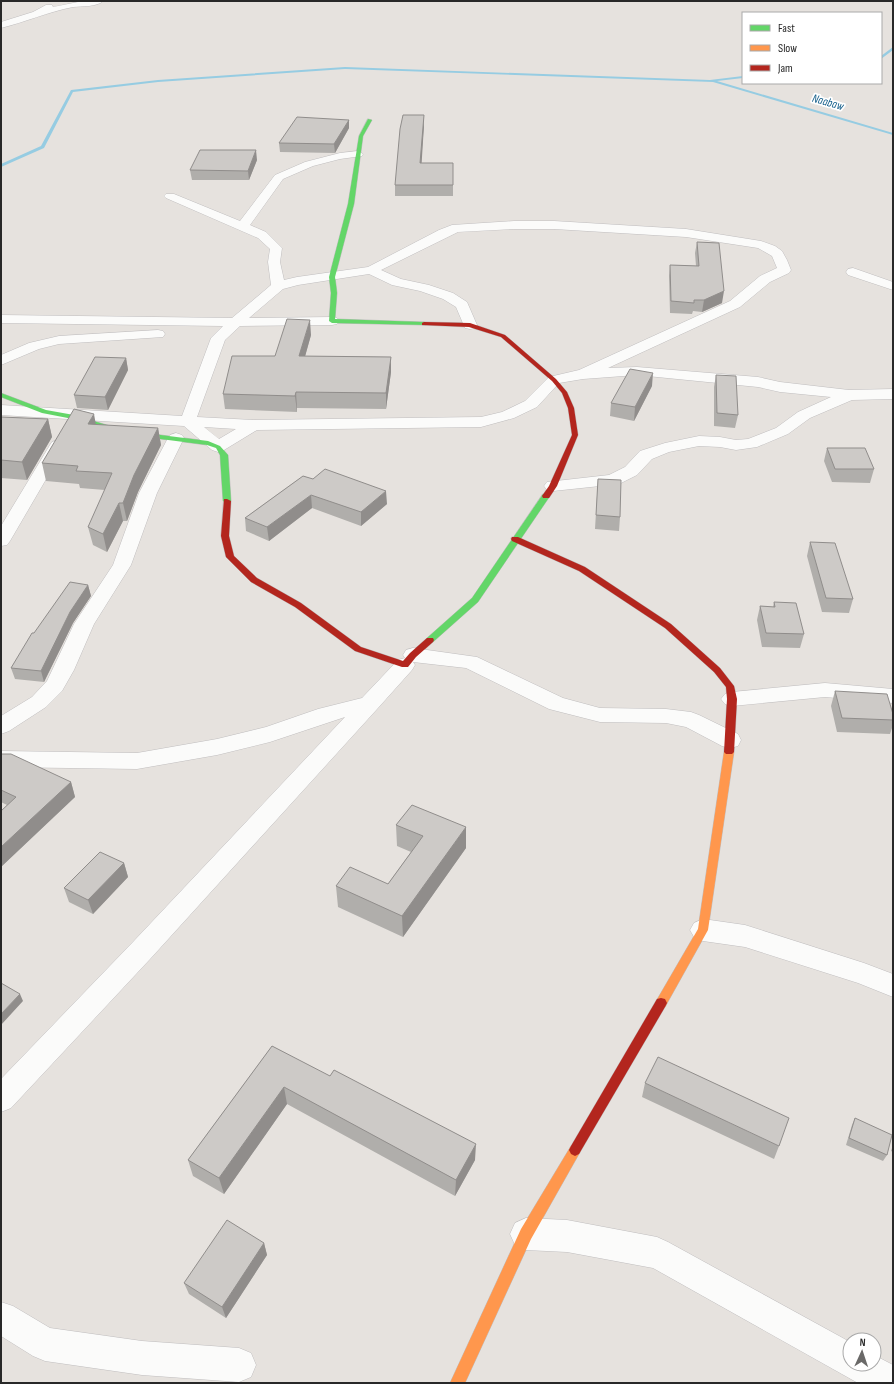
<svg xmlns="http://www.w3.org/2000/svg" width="894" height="1384" viewBox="0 0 894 1384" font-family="'Sofia Sans Condensed',sans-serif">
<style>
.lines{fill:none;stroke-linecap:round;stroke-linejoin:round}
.stream{fill:#96cce2;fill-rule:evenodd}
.street-casing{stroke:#c0bebf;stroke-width:1}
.fast-casing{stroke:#c0bebf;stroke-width:1}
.slow-casing{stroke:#c0bebf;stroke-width:1}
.jam-casing{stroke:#c0bebf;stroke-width:1}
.street{fill:#fbfbfa;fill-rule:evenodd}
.fast{fill:#63d668;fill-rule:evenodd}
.slow{fill:#ff974d;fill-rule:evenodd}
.jam{fill:#b3261e;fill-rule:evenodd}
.wall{fill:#b0aeab}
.shaded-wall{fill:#908d8b}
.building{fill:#cdcac7;stroke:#908d8b}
.labels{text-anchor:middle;stroke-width:3.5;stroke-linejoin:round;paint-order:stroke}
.far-water-label{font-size:12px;font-style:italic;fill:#17608c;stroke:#fff}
</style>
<rect width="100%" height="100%" fill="#e6e2de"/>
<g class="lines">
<path class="stream" d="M893 47V50L881 59V56Z
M345 67 710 80 743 76V78L717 81 893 133V135L713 82 345 69 158 82 73 92 44 148 1 167V164L41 146 71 90 158 80Z"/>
<g class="street-casing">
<path id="street" d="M83 1H103C97 7 82 6 73 7 48 12 25 22 1 28V22L33 12 46 5H52L53 7Z
M358 151 363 154 362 156 340 159 313 166 283 179 250 225 266 232 282 248 280 262 284 280 297 277 368 267 439 230 452 225 514 221H554L686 229 761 241 775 246 782 251 787 260 791 270 789 273 770 282 740 307 608 368 637 367 758 377 780 382 849 390 893 389V399L852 400 810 418 788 434 757 447 736 450 720 447 699 446 669 452 652 459 637 475 619 484 553 491 547 490 544 486 547 482 609 475 625 467 640 451 665 443 699 436 720 437 736 440 748 439 776 428 798 412 831 397 780 392 758 387 637 375 583 379 559 383 537 407 514 418 481 427 257 430 224 450 218 452 212 450 184 426 1 415V405L182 416 211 338 223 326 1 323V315L232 318 271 285 268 262 270 249 258 238 166 198 164 196 166 194H174L240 221 275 175 305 162 340 153ZM514 229H554L686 237 758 248 772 256 777 268 760 276 730 301 579 370 549 377 525 401 502 412 481 417 253 420 197 417 225 340 240 326 332 325 337 324 339 321 337 318 332 317 249 318 283 289 298 285 369 274 392 285 420 291 443 299 456 307 465 328 470 329 475 328 477 325 467 302 453 293 429 285 401 279 381 270 458 232ZM204 427 236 429 219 439Z
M853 268 893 282V290L848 275 846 272 848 269Z
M158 330 163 331 165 334 163 337 59 344 39 349 1 365V355L29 343 59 336Z
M176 433 182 435 184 438 157 493 131 565 94 624 74 670 62 691 46 707 9 731 1 734V716L32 697 47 681 74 624 113 565 139 493 168 438 170 435Z
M58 440 64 442 66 445 10 541 7 545 1 546V526L50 445 52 442Z
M413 648 477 657 563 698 600 708 666 709 691 712 699 715 738 734 741 740 738 746 730 748 722 746 686 727 666 723 600 722 549 709 466 668 413 662 415 665 412 670 378 708 151 958 11 1108 1 1112V1079L133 942 345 717 270 742 217 755 137 769 1 767V751L137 753 217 739 266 727 318 709 362 698 398 660 405 658 403 655 406 650Z
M825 683 893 689V703L825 697 732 706 725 704 721 699 725 694 732 692Z
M703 919 745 925 864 963 893 974V997L858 983 745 947 703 941 694 937 690 930 694 923Z
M526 1218 567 1220 657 1237 668 1242 850 1342V1364H874V1355L893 1365V1383H858L653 1268 567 1252 526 1250 515 1245 510 1234 515 1223Z
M1 1302 13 1306 50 1328 142 1341 239 1348 251 1353 256 1365 251 1377 239 1382 142 1375 45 1361 33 1356 1 1336Z"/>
</g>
<g class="fast-casing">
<path id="fast" d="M368 119 372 120 363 136 354 204 335 277 337 293 335 319 424 322 426 323V325L332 323 329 321 331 293 329 277 348 204 359 136Z
M1 393 46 410 74 415 110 426 145 433 208 441 220 446 228 455 231 501 227 503 223 501 220 455 216 448 207 445 145 437 109 430 73 419 42 413 1 397Z
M543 494H549L550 496 478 602 433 642H427L426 640 427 638 472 598Z"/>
</g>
<g class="slow-casing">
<path id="slow" d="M729 749 732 750 734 752 708 930 665 1007 661 1008 657 1007 655 1003 698 929 724 752 726 750Z
M575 1144 579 1146 581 1150 579 1154 531 1239 465 1383H450L521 1229 571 1146Z"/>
</g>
<g class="jam-casing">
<path id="jam" d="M424 322 470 323 505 335 556 379 567 392 574 408 578 435 557 486 549 498H543L542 496 549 486 572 435 568 408 562 393 552 381 501 337 469 327 422 325V323Z
M224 499H227L231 501 229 536 234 556 257 578 301 603 361 647 403 661 410 653 427 638H433L434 640 433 642 416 657 408 667H402L355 651 295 607 251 582 226 557 221 536Z
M512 537H518L585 567 671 624 720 668 734 686 737 699 734 752 732 754H726L724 752 727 699 726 687 714 672 665 628 579 571 512 541 511 539Z
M661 998 665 999 667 1003 665 1007 579 1154 575 1156 571 1154 569 1150 571 1146 657 999Z"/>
</g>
<use href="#street" class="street"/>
<use href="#fast" class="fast"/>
<use href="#slow" class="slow"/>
<use href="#jam" class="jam"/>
</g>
<path class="wall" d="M349 120V128L335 153 280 152 279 143Z
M424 125 421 163H453V196H395V185Z
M257 160 249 180H192L190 170Z
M697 242 722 303 702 312 693 311 692 314 670 313 669 276 670 265 696 266 695 253Z
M311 335 305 356 391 357V372L386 409 297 408V412L225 409 223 394 275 356Z
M126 358 128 370 108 410 77 408 74 395Z
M716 375 738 415 735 428 714 426V387Z
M652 386 634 421 610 416 611 403Z
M1 417 48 419 52 437 27 480 1 478Z
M96 425 158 428 161 445 138 492 127 521H123L107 552 93 545 88 527 105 490 80 488 79 484 46 481 42 463Z
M827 448 874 469 870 483 832 482 824 461Z
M303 476 387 504 361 526 312 508 269 541 246 531 245 518Z
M598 479 620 517 619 531 595 529Z
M810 542 853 599 849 613 822 612 807 556Z
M88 585 91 596 73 623 44 682 15 679 11 668 34 633Z
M774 602 804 634 800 648 762 647 757 620 760 606 773 607Z
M835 691 893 720V725L890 734 837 732 831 706Z
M1 754 71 782 75 797 2 866 1 865V811L7 805 1 802Z
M396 825 466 848 403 937 338 907 336 886 388 884 411 852 397 846Z
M124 863 128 877 93 914 69 902 64 888Z
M272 1046 475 1160 455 1196 287 1104 224 1194 193 1176 188 1160Z
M645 1083 779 1146 774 1159 642 1097Z
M855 1118 887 1155 883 1161 846 1145 852 1125Z
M893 1145V1152L891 1151Z
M264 1243 267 1255 226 1318 189 1294 184 1283Z"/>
<path class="shaded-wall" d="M424 115V125L421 173 420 163Z
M349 120V128L335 153 334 144Z
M256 150 257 160 249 180 248 171Z
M724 291 722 303 702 312 704 300Z
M310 320 311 335 301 371 299 356Z
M391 357V372L386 409V393Z
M126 358 128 370 108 410 105 397Z
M653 373 652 386 634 421 635 407Z
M296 392 297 408V412L295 396Z
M94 414 97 431 88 424Z
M48 419 52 437 27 480 22 462Z
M158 428 161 445 138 492 127 521 123 503 134 475Z
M386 491 387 504 361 526V512Z
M311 495 312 508 269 541 267 527Z
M119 503 123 521 107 552 103 534Z
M88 585 91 596 73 623 44 682 41 671 70 612Z
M71 782 75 797 2 866 1 863V847Z
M466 827V848L403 937 402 916Z
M124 863 128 877 93 914 88 900Z
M20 994 23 1001 1 1025V1014Z
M284 1087 287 1104 224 1194 219 1178Z
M476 1144 475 1160 455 1196 456 1180Z
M264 1243 267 1255 226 1318 222 1307Z"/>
<path class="building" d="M403 115H424L420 163H453V185H395L400 129Z
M297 117 349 120 334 144 279 143Z
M200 150H256L248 171 190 170Z
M697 242 719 243 724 291 704 300H694V303L671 301 670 265 699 266Z
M287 319 310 320 299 356 391 357 386 393 296 392 295 396 223 394 232 356H275Z
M95 357 126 358 105 397 74 395Z
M630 369 653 373 635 407 611 403Z
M716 375 736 376 738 415 717 413Z
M74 409 94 414 88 424 158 428 134 475 123 503H119L103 534 88 527 112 473 76 471 78 466 42 463Z
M1 417 48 419 22 462 1 460Z
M827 448H865L874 469H835Z
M325 469 386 491 361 512 311 495 267 527 245 518 303 476 313 479Z
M598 479 621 480 620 517 596 515Z
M810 542 835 543 853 599 826 598Z
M70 582 88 585 70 612 41 671 11 668 32 633H34Z
M774 602 796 603 804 634 766 633 760 606 775 607Z
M835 691 887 694 893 714V720L842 718Z
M1 754H11L71 782 1 847V811L16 797 1 790Z
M412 805 466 827 402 916 336 886 350 867 388 884 423 836 396 825Z
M100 852 124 863 88 900 64 888Z
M1 983 20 994 1 1014Z
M272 1046 330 1076 334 1070 476 1144 456 1180 284 1087 219 1178 188 1160Z
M658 1057 789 1118 779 1146 645 1083Z
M855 1118 892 1135 887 1155 849 1138Z
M227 1220 264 1243 222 1307 184 1283Z"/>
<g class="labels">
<g class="far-water-label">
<text transform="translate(828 102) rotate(16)" y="4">Naabaw</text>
</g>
</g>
<rect width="894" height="1384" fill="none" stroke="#282828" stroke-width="4"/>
<rect x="742" y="12" width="140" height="72" fill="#ffffff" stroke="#a9a9a9"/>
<rect x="750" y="25" width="20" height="6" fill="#63d668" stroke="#a9a9a9"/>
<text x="778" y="32" font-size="12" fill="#282828">Fast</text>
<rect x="750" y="45" width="20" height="6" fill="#ff974d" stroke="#a9a9a9"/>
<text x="778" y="52" font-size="12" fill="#282828">Slow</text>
<rect x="750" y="65" width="20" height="6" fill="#b3261e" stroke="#a9a9a9"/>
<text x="778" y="72" font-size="12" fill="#282828">Jam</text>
<g transform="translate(862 1352) rotate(3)"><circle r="19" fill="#ffffff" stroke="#a9a9a9"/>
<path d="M0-3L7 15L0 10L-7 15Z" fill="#6a6968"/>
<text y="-6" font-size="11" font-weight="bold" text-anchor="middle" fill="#282828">N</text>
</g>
</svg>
